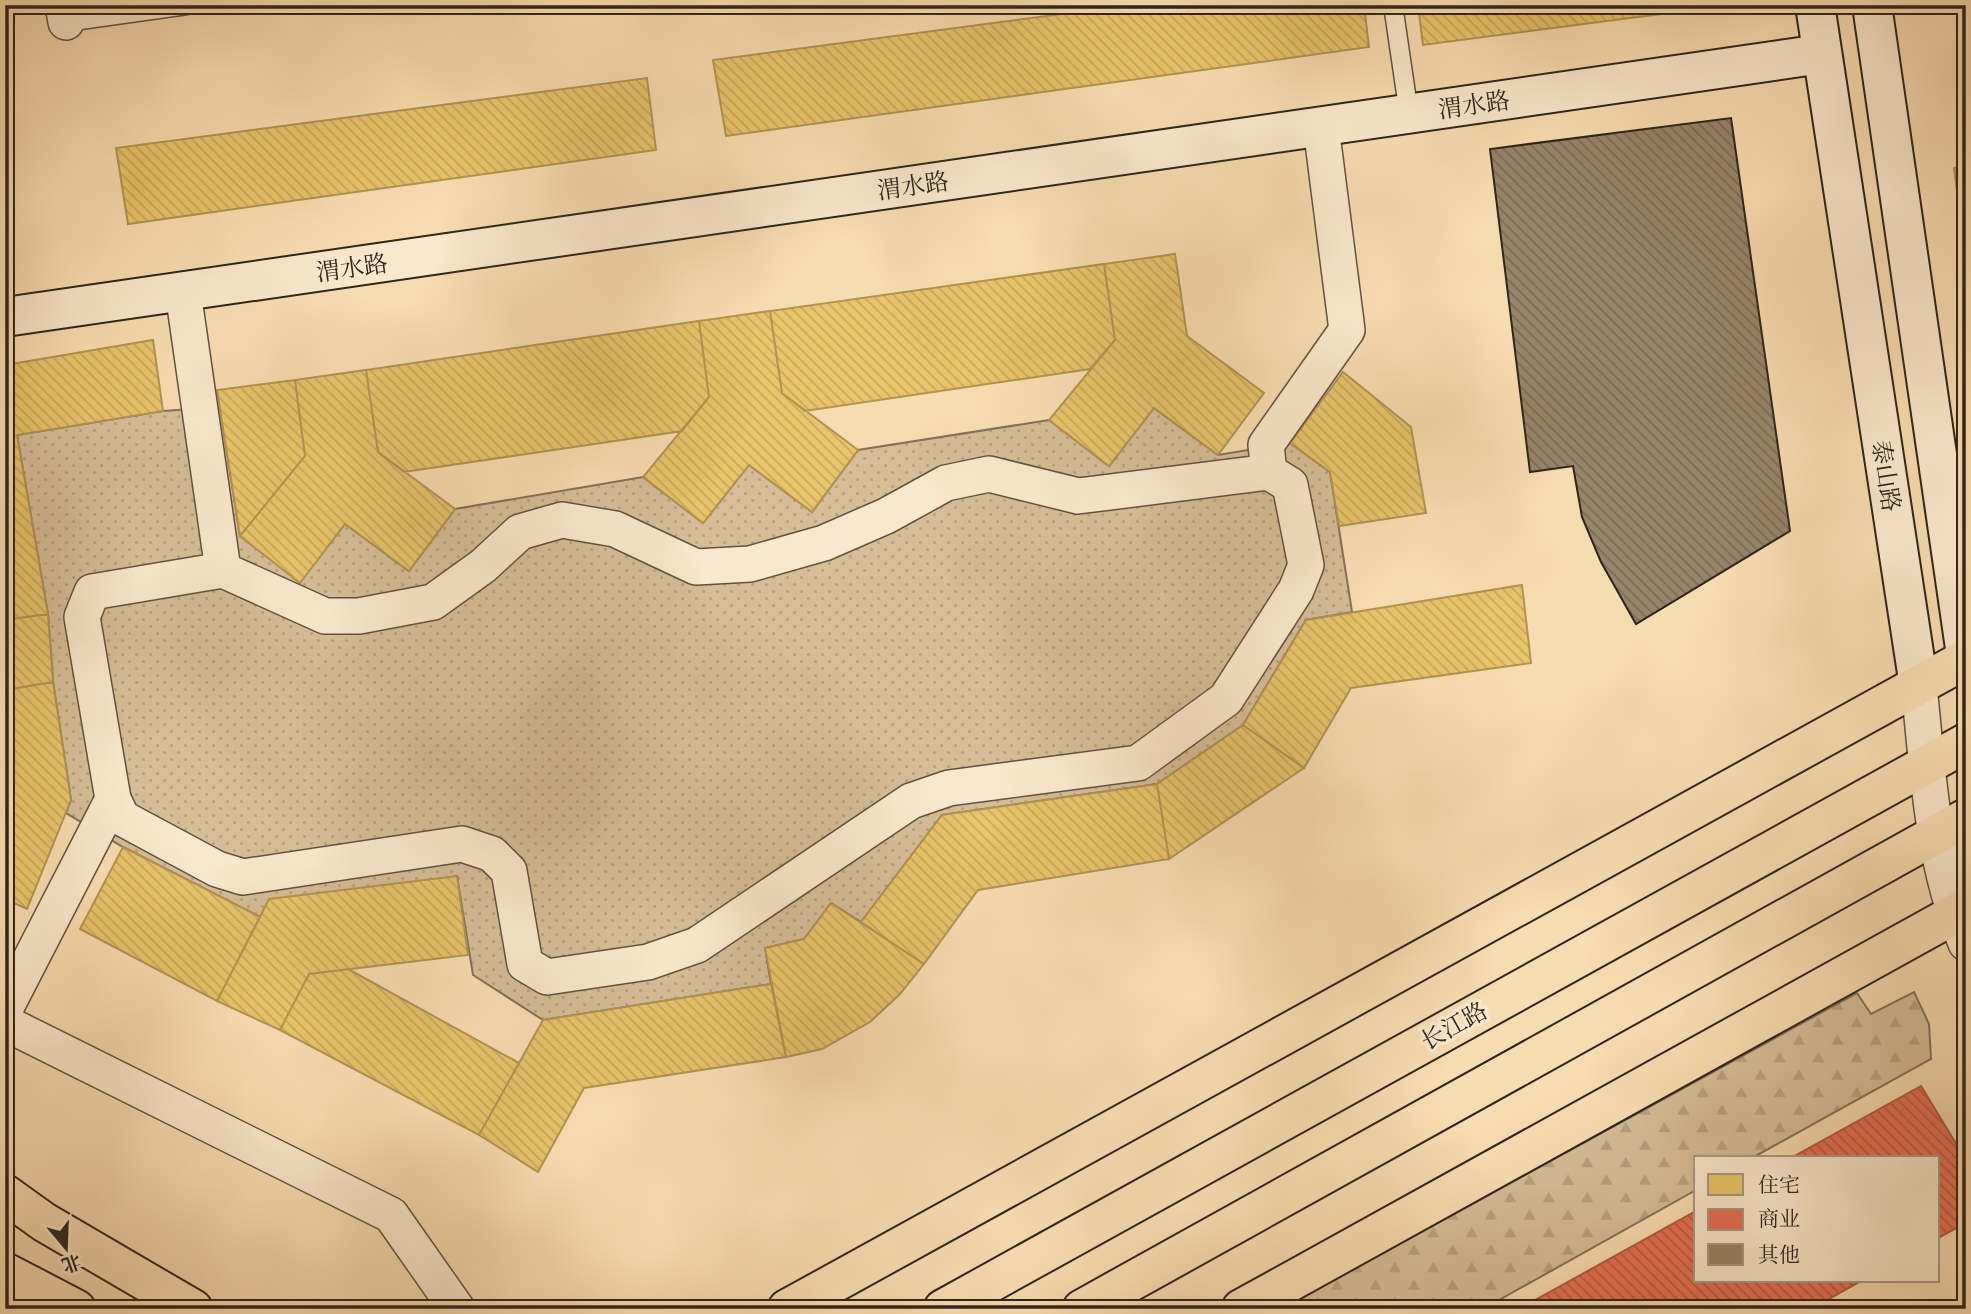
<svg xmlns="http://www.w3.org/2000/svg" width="1971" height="1314" viewBox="0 0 1971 1314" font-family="'Gentium Book Plus','Noto Serif SC',serif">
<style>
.forest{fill:url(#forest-firs);stroke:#82715a;stroke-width:2}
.garden{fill:url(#garden-dots);stroke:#82715a;stroke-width:2}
.homes{fill:url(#homes-back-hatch);stroke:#b19453;stroke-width:2}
.shops{fill:url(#shops-back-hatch);stroke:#b05941;stroke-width:2}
.building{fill:url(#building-back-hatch);stroke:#2e251c;stroke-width:2}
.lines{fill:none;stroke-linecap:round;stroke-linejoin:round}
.lane-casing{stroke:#605341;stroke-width:21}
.street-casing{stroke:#605341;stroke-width:38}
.secondary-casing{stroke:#2e251c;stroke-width:42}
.primary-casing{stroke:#2e251c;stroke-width:42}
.highway-casing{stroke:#2e251c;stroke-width:42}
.lane{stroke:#fae8cc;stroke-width:18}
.street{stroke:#fae8cc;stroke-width:35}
.secondary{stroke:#fae8cc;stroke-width:38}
.primary{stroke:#f8dcb1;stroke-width:38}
.highway{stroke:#f8dcb1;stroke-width:38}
.labels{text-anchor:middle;stroke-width:7;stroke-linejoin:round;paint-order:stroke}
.street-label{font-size:24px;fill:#2e251c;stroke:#fae8cc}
</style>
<defs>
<pattern id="forest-firs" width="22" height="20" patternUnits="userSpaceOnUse" patternTransform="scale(1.75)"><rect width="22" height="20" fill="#d6bd98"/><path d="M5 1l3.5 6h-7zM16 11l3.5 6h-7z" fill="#b8a282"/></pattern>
<pattern id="garden-dots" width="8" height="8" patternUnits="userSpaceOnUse" patternTransform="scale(1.75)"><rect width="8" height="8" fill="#d6bd98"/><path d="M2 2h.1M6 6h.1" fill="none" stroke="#b8a282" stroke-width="1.8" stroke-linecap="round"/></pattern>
<pattern id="homes-back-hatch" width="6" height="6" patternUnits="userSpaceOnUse" patternTransform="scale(1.75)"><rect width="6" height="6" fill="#e9c46a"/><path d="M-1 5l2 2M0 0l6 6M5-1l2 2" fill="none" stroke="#c8a85b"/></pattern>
<pattern id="shops-back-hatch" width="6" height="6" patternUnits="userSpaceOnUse" patternTransform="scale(1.75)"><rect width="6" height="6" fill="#e76f51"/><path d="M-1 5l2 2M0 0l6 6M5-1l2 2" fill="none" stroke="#bc5b42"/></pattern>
<pattern id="building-back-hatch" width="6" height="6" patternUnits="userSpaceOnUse" patternTransform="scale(1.75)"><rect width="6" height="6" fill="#978469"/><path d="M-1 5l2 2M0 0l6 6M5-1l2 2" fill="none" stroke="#7c6c56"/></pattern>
</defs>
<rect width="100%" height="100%" fill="#f8dcb1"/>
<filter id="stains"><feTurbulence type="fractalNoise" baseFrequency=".00286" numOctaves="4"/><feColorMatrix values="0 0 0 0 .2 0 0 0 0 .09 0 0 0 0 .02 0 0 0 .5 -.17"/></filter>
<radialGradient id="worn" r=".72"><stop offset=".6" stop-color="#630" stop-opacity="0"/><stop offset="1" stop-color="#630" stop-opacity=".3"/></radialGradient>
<path class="forest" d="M1914 992 1929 1024 1931 1059 1752 1158H1696V1190L1483 1309H1281L1857 993 1871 1014Z"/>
<path class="garden" d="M220 407 240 536 300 582 345 524 409 571 455 509 643 477 703 523 749 465 812 512 858 450 1049 420 1109 466 1154 408 1218 455 1290 443 1330 472 1352 612 1306 620 1243 725 1157 784 942 815 861 922 831 903 804 939 765 948 771 984 543 1020 473 975 457 876 260 917 123 847 66 813 71 800 53 682 48 614 17 435 163 411Z"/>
<path class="homes" d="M1130 5H1364L1369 47 726 136 713 60Z
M1418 5H1722V6L1423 45Z
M647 78 656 150 128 224 116 148Z
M1966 166V257L1954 168Z
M1175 254 1187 336 1264 393 1218 455 1154 408 1109 466 1049 420 1115 340 1104 264Z
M1104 264 1115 340 1090 369 805 411 782 393 770 311Z
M770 311 782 393 858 450 812 512 749 465 703 523 643 477 709 397 699 321Z
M699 321 709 397 682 431 404 472 378 452 366 370Z
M153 340 163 411 17 435 48 614 5 620V365Z
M366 370 378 452 455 509 409 571 345 524 300 583 240 536 305 456 295 380Z
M1343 372 1411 427 1426 513 1339 526 1330 472 1290 443Z
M295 380 305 456 240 536 217 390Z
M1522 585 1531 663 1351 688 1304 768 1243 725 1306 620Z
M48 614 53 682 5 690V620Z
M53 682 71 800 27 909 5 899V690Z
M1243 725 1304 768 1169 859 1157 784Z
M1157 784 1169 859 978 890 924 964 861 922 942 815Z
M123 847 260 917 217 1001 80 929Z
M457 876 468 955 309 974 280 1030 217 1001 269 899Z
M831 903 924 964 900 994 870 1022 822 1049 786 1057 765 948 804 939Z
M348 969 519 1063 479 1135 280 1030 309 974Z
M771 984 786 1057 584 1088 538 1172 479 1135 543 1020Z"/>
<path class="shops" d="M1921 1086 1966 1160V1223L1938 1238V1158H1791Z
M1696 1211V1281H1861L1811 1309H1519Z"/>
<path class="building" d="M1731 118 1790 531 1636 624 1601 562 1582 517 1573 466 1530 472 1490 149Z"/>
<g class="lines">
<g class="lane-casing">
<path id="lane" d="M1393 5 1409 114
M66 22 187 5"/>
</g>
<g class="street-casing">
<path id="street" d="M63 5 66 22
M183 292 223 570
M1269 472 1290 485 1306 565 1296 590 1226 699 1138 763 949 788 911 801 697 945 648 962 547 977 525 964 509 871 492 854 462 844 243 877 217 869 122 818 113 799 82 617 92 592 223 570 325 616H359L433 602 483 566 520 532 562 520 615 529 696 567 750 564 824 543 886 516 946 483 989 474 1078 496Z
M1269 472 1266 445 1347 330 1321 127
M1919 686C1928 773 1932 861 1966 943
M5 1009 113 799
M5 1023 391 1215 457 1309"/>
</g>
<g class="secondary-casing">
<path id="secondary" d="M1815 5 1919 686
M1872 5 1966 655
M5 317 1821 54"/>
</g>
<g class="primary-casing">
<path id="primary" d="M5 1194 44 1222 193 1309
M787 1309 1966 659
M943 1309 1966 743
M1082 1309 1966 818
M1241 1309 1966 908"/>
</g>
<g class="highway-casing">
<path id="highway" d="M5 1272 76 1309"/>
</g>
<use href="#lane" class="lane"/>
<use href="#street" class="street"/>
<use href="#secondary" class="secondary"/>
<use href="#primary" class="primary"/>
<use href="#highway" class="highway"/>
</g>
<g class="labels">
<g class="street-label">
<text transform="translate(1474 105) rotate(-8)" y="8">渭水路</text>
<text transform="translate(913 186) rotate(-8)" y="8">渭水路</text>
<text transform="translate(352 268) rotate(-8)" y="8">渭水路</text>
<text transform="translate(1886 476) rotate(81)" y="8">泰山路</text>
<text transform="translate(1454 1026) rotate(-29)" y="8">长江路</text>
</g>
</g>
<rect width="1971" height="1314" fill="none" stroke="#f8dcb1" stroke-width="28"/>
<rect x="7" y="7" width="1957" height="1300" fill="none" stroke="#2e251c" stroke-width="3.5"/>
<rect x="14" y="14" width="1943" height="1286" fill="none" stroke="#2e251c" stroke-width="2"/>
<rect x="1694" y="1156" width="245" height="126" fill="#fae8cc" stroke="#a89a86" stroke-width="2"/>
<rect x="1708" y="1174" width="35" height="21" fill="#e9c46a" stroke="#a89a86" stroke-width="2"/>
<text x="1758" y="1192" font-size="21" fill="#2e251c">住宅</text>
<rect x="1708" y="1209" width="35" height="21" fill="#e76f51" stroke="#a89a86" stroke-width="2"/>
<text x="1758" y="1226" font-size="21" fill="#2e251c">商业</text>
<rect x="1708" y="1244" width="35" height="21" fill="#978469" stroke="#a89a86" stroke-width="2"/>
<text x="1758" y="1262" font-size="21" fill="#2e251c">其他</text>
<g transform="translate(66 1248) rotate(161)" stroke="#fae8cc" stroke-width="5" paint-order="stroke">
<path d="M0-5L12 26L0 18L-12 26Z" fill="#2e251c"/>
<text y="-10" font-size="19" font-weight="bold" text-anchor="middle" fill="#2e251c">北</text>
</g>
<rect width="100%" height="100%" filter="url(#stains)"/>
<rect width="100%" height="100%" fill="url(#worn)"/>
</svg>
